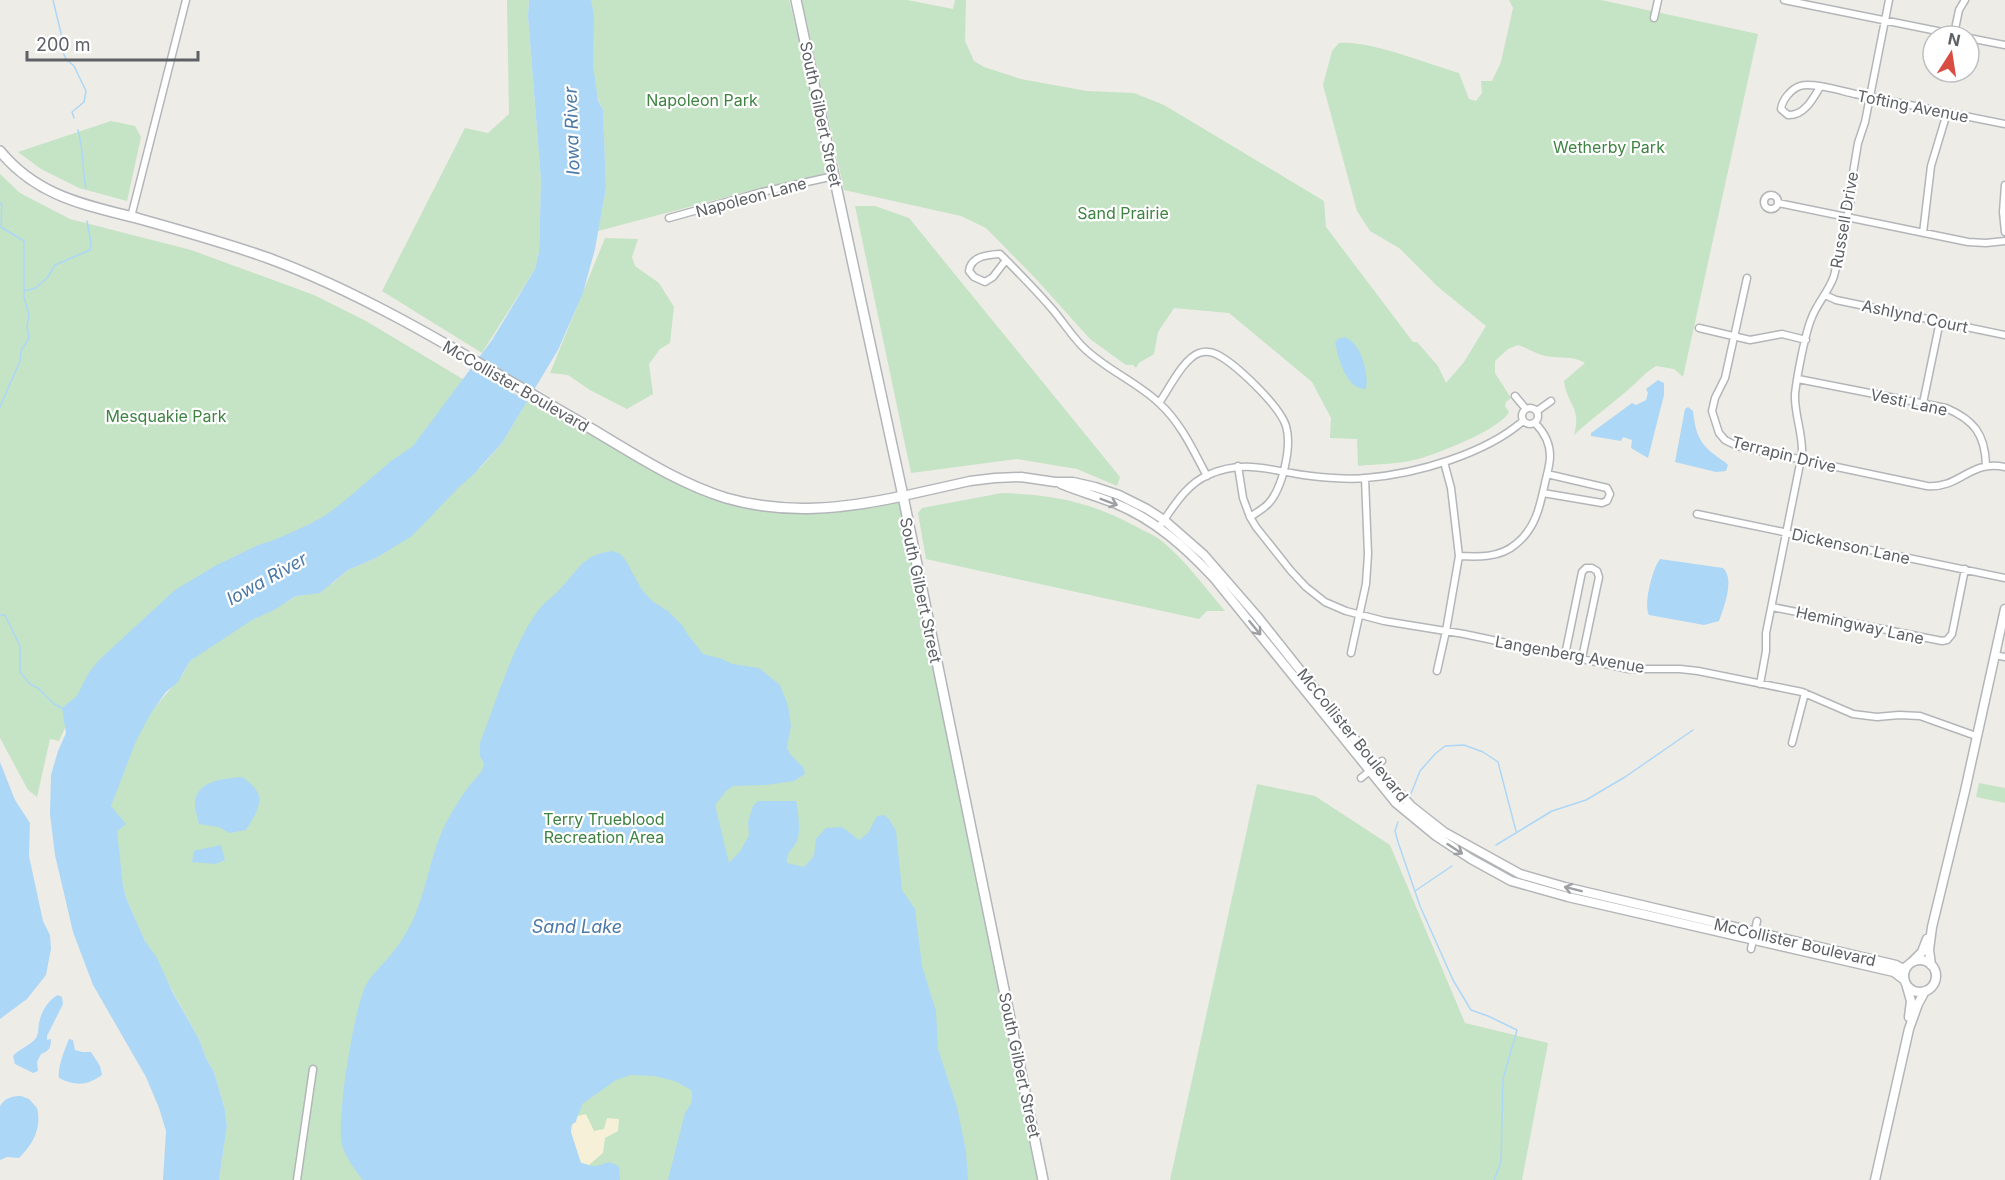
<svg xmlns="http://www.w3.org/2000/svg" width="2005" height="1180" viewBox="0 0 2005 1180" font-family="Inter,sans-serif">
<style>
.green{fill:#c5e3c5}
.sand{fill:#f7f0d8}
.water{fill:#add7f7}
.pier{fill:#eeece6}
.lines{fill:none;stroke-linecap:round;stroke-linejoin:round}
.stream{stroke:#add7f7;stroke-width:1.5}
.minor-casing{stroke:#b3b6b9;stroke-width:9}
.tertiary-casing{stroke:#b3b6b9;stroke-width:11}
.secondary-casing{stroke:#b2b5b9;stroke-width:12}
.minor{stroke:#fff;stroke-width:6}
.tertiary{stroke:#fff;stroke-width:8}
.secondary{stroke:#fff;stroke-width:9}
.oneway{stroke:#9ea0a3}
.labels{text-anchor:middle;stroke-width:4.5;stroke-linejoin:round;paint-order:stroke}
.park-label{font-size:16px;fill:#3e8341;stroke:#fff}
.street-label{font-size:16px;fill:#5d6165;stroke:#fff}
.water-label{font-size:18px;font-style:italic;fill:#4c79a7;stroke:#fff}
</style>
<rect width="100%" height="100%" fill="#eeece6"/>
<path class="green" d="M507 0H529L528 16 541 181 539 252 535 269 482 353 382 291 465 128 488 133 509 114Z
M591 0H789L803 56 827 173 749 191 598 231 606 188 603 110C588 80 591 33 591 0Z
M802 0H907L953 9 955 0H966L965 41 974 61 984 67 1021 79 1048 84 1087 91 1134 93 1164 105 1324 201 1326 227 1413 342H1417L1438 366 1446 383 1464 362 1486 326 1437 286 1399 248 1370 231 1357 211 1323 85 1332 51 1339 43C1369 40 1428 64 1459 73L1469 99 1476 101 1482 93 1481 81H1492L1501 62 1513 8 1509 0H1601L1758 34 1683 377 1674 369 1656 366C1644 373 1640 380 1630 388 1612 404 1592 418 1574 435 1582 407 1567 405 1564 381L1585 363C1572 355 1560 359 1546 356 1536 354 1528 348 1518 345L1508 349 1495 361V373L1511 398 1506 402 1505 406 1509 412C1499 430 1439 453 1418 459 1399 464 1377 464 1358 466L1357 439 1330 438 1331 418 1312 382 1229 313 1174 308 1158 332 1154 354 1139 363 1136 368 1133 365H1126L1090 339 1036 279 986 228 961 216 844 190Z
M111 121 135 126 141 137 127 201 79 188 41 169 18 152Z
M0 174 20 193 70 219 191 250 314 295 366 321 471 384 417 449 76 704 59 741 50 739 37 797 28 790 0 738Z
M855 206H875L909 218 1120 477 1117 486 1077 469 1017 459 911 473Z
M605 238 638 239 632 257 635 266 659 283 674 307 670 343 660 349 649 364 653 394 627 409 590 390 568 375 550 373Z
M527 401 546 411 550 405 705 491 785 509 903 496 1043 1180H219L227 1126 225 1110 214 1072 206 1058 199 1039 145 941 127 900 123 886 111 806 126 753 151 712 183 674 190 661 256 614 287 602 296 596 304 595 333 583 348 570 376 558 482 466 502 443Z
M1002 493C1054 495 1088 501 1135 526 1144 531 1155 535 1163 542 1187 562 1205 588 1225 611H1207L1199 619 926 559 918 513 922 508Z
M1979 783 2005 788V803L1976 797Z
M1257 784 1315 796 1390 845 1465 1023 1548 1043 1522 1180H1170Z"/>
<path class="sand" d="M586 1114 594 1131 604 1129 607 1118 619 1119 618 1131 605 1138 603 1153 589 1165 581 1163C574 1145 565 1133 577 1116Z"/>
<path class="water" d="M529 0H591L594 15 593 66 598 100 603 110 606 188 595 249 583 293 558 350 502 443 474 474 459 487 412 536 376 558 348 570 320 593 296 596 274 610 252 620 190 661 178 682 166 692 151 713 136 741 111 806 126 824 117 831 123 886 127 900 145 941 157 958 172 991 199 1039 206 1058 214 1072 225 1110 227 1126 219 1180H163L166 1131 159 1108 146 1077 93 985 73 932 55 855 50 814 51 775 58 751 66 733 62 708 77 696 88 674 99 660 175 590 215 566 258 545 274 540 308 525 326 515 342 503 391 461 413 446 492 340 535 269 539 252 541 181 528 16Z
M1344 337C1361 342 1369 373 1366 389 1346 389 1339 360 1335 343L1338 339Z
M1658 380 1664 383V395L1648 458 1631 448 1632 440 1623 437 1621 441 1591 436V433L1632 403 1636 405 1646 400 1648 393 1646 389Z
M1688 407 1693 411C1696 439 1702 447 1725 462L1728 465 1726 471 1716 472 1675 462 1685 409Z
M612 551 620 554 625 559 642 590 652 601 668 611 682 625 688 635 703 654 722 659 732 664 759 668 780 685 788 705 791 726 787 747 790 754 803 767 805 774 794 781 766 785 733 786 726 791 715 805 729 863 741 850 749 835 748 822 753 806 758 801H796C798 810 801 832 797 841 792 851 787 850 787 863L804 867 814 856 816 839 826 828 842 827 859 840 868 833 877 816 884 815 889 819 896 831 902 890 915 909 922 966 936 1011 938 1049 957 1107 966 1151 968 1180H668L685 1113C691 1105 694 1100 691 1090L675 1081 654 1076 631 1075 616 1080 582 1104C581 1111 577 1115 576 1122L571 1125V1132L581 1163C583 1163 591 1166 592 1166 605 1167 605 1157 619 1167L620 1180H363C355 1170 346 1158 342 1145 336 1120 354 1006 367 983 375 970 388 960 396 948 402 941 406 932 411 924 426 894 429 860 443 829 450 814 459 800 469 786 475 778 482 774 484 764L480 756V743C495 704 515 638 541 607 547 600 555 595 561 588 579 569 584 554 612 551Z
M1660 559 1723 568C1735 579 1724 607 1719 621L1704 625 1649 615C1643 605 1653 567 1660 559Z
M0 762 15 800 30 823 29 856 43 921 50 935 51 949 46 975 27 999 0 1019Z
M242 777C268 794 261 806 246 830L229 833 219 827 199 824C198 818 195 810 195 804 196 780 223 779 242 777Z
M221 845 225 860 216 864 192 862 194 851Z
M58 995 62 997 63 1004 47 1036V1040L51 1039C51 1048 49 1051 41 1054L37 1062 38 1071 33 1073 15 1064 13 1056C20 1048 30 1046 36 1038 39 1032 38 1029 39 1023 41 1012 48 1000 58 995Z
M69 1039 73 1040 75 1050 82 1052H91L100 1066 102 1075C87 1086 75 1086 59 1078 57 1069 65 1048 69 1039Z
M21 1096 29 1099 37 1108C42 1128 33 1144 19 1158L7 1157 0 1160V1106C5 1098 12 1096 21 1096Z"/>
<path class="pier" d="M476 356 536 390 529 402 468 367Z"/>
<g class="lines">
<path class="stream" d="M53 0 61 33V48L66 59 74 66 86 91 84 102 72 112 74 118
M78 130C84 150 82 169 86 188
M0 203 2 205 1 227 24 241V297L29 315 27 326 29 338 21 351 20 361 0 407
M24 291 36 288 48 277 55 265 90 250 91 243 87 221
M0 615H5L20 646V672L30 684 38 688 54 704 62 708
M1410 796 1420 771 1435 754 1445 746 1464 745 1483 752 1498 762 1516 831
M1398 822 1395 831 1398 842 1420 906 1453 980 1471 1010 1488 1016 1517 1030 1503 1079 1501 1162 1494 1180
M1496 845 1552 811 1586 800 1625 777 1693 730
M1415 891 1452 866"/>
<g class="minor-casing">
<path id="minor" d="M1784 0 1962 36
M1654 18 1658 0
M1954 34 1959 10 1965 0
M1969 38 2005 45
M1820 87C1813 99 1804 116 1788 115L1781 109C1782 100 1791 89 1800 86 1813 82 1841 91 1855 94 1905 104 1955 114 2005 124
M2005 185 2003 212 2005 232
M1764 202a7 7 0 1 1 14 0a7 7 0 1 1-14 0Z
M1778 203 1968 242 1986 243 2005 241
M131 217 186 0
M669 218 762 192 834 176
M1923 233 1931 166 1947 113
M1006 260 993 277 985 282 974 277 969 271C971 256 987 255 1000 254 1018 272 1036 290 1053 310 1064 323 1073 338 1085 349 1107 370 1137 382 1159 403 1181 423 1193 450 1207 476
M1747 278 1725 378 1715 398 1712 411 1719 433 1725 440 1737 446 1927 486C1960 489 1970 459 2005 467
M1825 295 1836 300 2005 335
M1699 328 1750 340 1782 334 1806 340
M1798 379 1946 408C1974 420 1985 434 1986 465
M1515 396 1526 409
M1159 403C1169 389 1183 359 1199 353 1205 351 1210 351 1216 354 1235 363 1280 406 1286 426 1292 446 1283 488 1268 504 1263 509 1256 513 1250 517
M1923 403 1940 321
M1522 416a8 8 0 1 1 16 0a8 8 0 1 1-16 0Z
M1537 411 1551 401
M1238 466 1243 498 1250 517 1256 527 1291 571 1306 587 1325 602 1346 611 1384 621 1464 634 1629 669H1680L1698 671 1802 692 1853 714 1877 717 1899 715 1920 716 1976 736
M1543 493 1602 503 1607 501 1610 494 1607 488 1547 474
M1697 514 2005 578
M1159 527C1173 508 1185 485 1208 475 1246 458 1273 472 1311 476 1329 478 1349 480 1366 478 1416 474 1485 454 1523 421
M1459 556C1478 557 1500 558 1516 544 1536 528 1540 506 1545 483 1547 474 1550 465 1550 456 1550 443 1544 432 1535 423
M1772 607 1942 641 1947 640 1952 634 1965 569
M1351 653 1366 584 1368 554 1365 478
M1565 655 1582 572 1586 568H1592L1597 571 1599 577 1582 658
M1995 655 2005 657
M1437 671 1446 631 1459 556 1451 488 1444 462
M1760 684 1766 651V633L1802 454C1803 433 1794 414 1795 394 1797 376 1805 333 1812 317 1818 302 1829 291 1834 276L1850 205 1853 173 1858 143 1865 122 1889 0
M1792 743 1805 693
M1361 778 1382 761
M1751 949 1757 921
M297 1180 313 1069"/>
</g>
<g class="tertiary-casing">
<path id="tertiary" d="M1061 484C1078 491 1096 496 1114 503 1154 519 1185 547 1214 578L1396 803 1436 836 1471 859 1511 881 1568 897 1894 972 1903 979
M903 496 970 481 995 478 1021 477 1055 482H1073L1095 487 1119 495 1147 509 1164 520 1204 555 1257 616 1385 777 1411 806 1444 832 1520 874 1565 887 1896 965 1903 969 1907 966
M1904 976a16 16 0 1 1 32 0a16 16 0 1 1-32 0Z
M1912 962 1922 952 1927 939
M1931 965 1929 950 1932 927 1965 791 2005 609
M1907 987 1911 1001 1909 1017
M1875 1180 1909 1029 1918 1004 1925 991"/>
</g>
<g class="secondary-casing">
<path id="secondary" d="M796 0 903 496 1043 1180
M0 151C38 197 86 205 140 219 183 231 226 243 268 258 379 299 483 367 585 425 631 452 675 482 726 498 785 515 843 509 903 496"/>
</g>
<use href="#minor" class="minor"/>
<use href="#tertiary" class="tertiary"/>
<use href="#secondary" class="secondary"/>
</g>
<defs><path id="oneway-shaft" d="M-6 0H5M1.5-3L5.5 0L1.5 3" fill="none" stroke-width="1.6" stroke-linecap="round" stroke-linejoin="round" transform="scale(1.5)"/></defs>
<g class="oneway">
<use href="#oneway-shaft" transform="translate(1109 502) rotate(21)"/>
<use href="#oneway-shaft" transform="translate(1255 628) rotate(51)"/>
<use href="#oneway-shaft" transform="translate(1455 849) rotate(33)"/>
<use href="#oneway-shaft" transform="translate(1573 889) rotate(-166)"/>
</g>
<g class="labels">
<g class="park-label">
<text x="702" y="106">Napoleon Park</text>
<text x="1609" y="153">Wetherby Park</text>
<text x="1123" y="219">Sand Prairie</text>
<text x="166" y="422">Mesquakie Park</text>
<text x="604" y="825">Terry Trueblood<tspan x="604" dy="18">Recreation Area</tspan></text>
</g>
<g class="street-label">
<text transform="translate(1913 106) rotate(11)" y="6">Tofting Avenue</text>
<text transform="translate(821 114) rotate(78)" y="6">South Gilbert Street</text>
<text transform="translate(751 197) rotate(-15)" y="6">Napoleon Lane</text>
<text transform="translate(1844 220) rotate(-80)" y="6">Russell Drive</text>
<text transform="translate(1915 316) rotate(12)" y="6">Ashlynd Court</text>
<text transform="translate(516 386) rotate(30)" y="6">McCollister Boulevard</text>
<text transform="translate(1909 402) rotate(12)" y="6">Vesti Lane</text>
<text transform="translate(1784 454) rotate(14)" y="6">Terrapin Drive</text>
<text transform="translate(1851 546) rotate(12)" y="6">Dickenson Lane</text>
<text transform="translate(921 590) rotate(78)" y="6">South Gilbert Street</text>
<text transform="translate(1860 625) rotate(12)" y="6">Hemingway Lane</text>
<text transform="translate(1570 654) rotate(10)" y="6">Langenberg Avenue</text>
<text transform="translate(1353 735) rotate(51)" y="6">McCollister Boulevard</text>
<text transform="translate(1795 942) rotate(13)" y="6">McCollister Boulevard</text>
<text transform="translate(1020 1065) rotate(78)" y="6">South Gilbert Street</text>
</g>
<g class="water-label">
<text transform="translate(572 131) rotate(-92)" y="6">Iowa River</text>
<text transform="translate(267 579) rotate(-29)" y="6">Iowa River</text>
<text x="577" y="933">Sand Lake</text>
</g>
</g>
<g transform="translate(1951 54) rotate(12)"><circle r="28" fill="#ffffff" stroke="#bec0c1" stroke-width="1.5"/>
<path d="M0-4.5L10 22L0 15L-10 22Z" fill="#d94c41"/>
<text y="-9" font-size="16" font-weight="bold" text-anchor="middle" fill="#5d6165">N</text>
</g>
<path d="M27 51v9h171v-9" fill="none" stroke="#5d6165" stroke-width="3"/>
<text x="36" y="51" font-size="18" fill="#5d6165" stroke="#ffffff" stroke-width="4.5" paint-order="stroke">200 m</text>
</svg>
